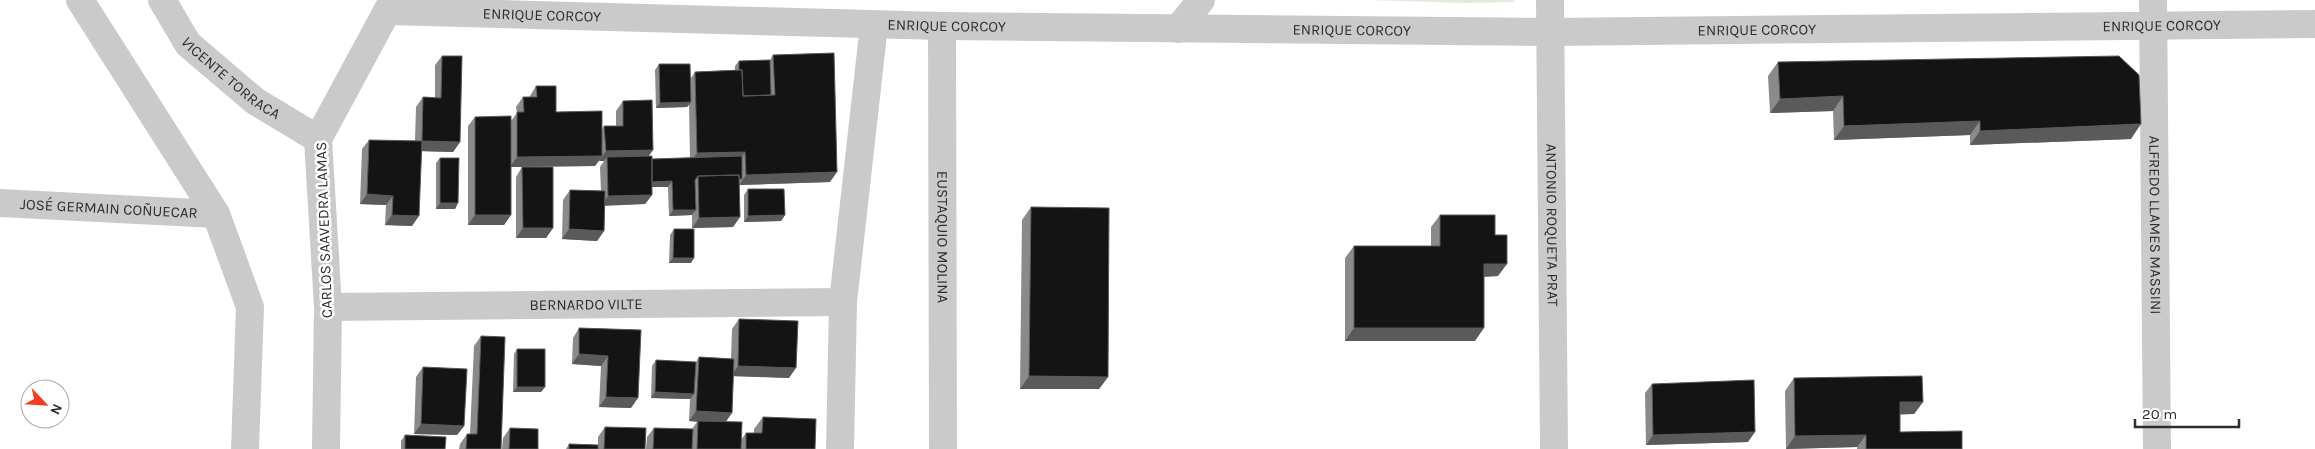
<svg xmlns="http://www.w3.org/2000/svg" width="2315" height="449" viewBox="0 0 2315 449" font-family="Karla,sans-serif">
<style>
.green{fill:#dfecd9}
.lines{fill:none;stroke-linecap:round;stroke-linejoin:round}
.minor{stroke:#cacaca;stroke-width:28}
.wall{fill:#8a8a8a}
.shaded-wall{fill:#5a5a5a}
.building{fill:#141414;stroke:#5a5a5a}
.labels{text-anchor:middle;stroke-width:5;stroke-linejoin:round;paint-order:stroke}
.street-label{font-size:15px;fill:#2d2d2d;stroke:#fff}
</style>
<rect width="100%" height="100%" fill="#fff"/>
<path class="green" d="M1369 0H1514V2L1465 3Z"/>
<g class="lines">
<g class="minor">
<path d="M80 0 216 214 250 307 245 449"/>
<path id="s1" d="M162 0 188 44 255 101 318 139"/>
<path id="s2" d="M1550 0 1554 449"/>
<path id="s3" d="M2153 0 2157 449"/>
<path id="s4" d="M388 11 942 26 1551 32 2315 24"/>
<path id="s5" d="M942 26 943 449"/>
<path d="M1178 29 1201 0"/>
<path id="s6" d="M0 203 216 214"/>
<path id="s7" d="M328 307 843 302"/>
<path d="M326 449 328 307 318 139 393 0"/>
<path d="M840 449 843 302 874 25"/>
</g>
</g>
<path class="wall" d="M773 55 830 182 739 185 740 217 733 227 692 228V215L669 216 668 187H652V195L645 204 605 205 604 231 597 241 562 239 563 200 570 190 601 191 600 167 604 161H599L595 166 511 167V215L504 225H468V126L475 117 511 121 517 113 516 107 523 97H530V96L536 86 556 112 602 130 604 126H616V111L623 101 653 150 649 156 652 159 690 158 689 105 687 107 656 108 655 70 659 64 691 78 695 72 735 70V66L739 61 770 60Z
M442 56 460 142 453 152 421 151 412 226 385 225 386 205 360 204 362 149 369 140 415 141 416 107 423 97 435 98V65Z
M1778 62 2131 139 1970 145V135L1834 140 1833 111 1770 113 1768 76Z
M440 158 458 203 455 209H436V163Z
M522 167 553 228 546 238H516V177Z
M748 189 785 215 781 221 744 222V195Z
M1031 207 1108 377 1099 389H1020L1022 220Z
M1440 215 1498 276 1484 277 1475 341H1345V258L1354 246H1431V227Z
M674 229 691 263H669L670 235Z
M739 319 789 378 733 376 726 422 741 440 746 433H754V429L763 417 815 449H646L647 437 654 428 692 429 697 422 689 421 690 399 651 398 652 366 656 360 696 362 699 357 731 359 732 329Z
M579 328 641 330 631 408 599 407 601 366 572 364 573 338Z
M481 336 501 449H459L460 444 467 434H470L474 346Z
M517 349 545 387 541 392H513L514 354Z
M423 367 464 426 457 435 414 434 416 377Z
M1794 378 1923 402 1914 414H1900V432L1962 449H1857V447L1786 449 1785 391Z
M1652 384 1748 442 1646 445 1645 393Z
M605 427 645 449H566L569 444 598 445V437Z
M510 428 538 449H502L503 438Z
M405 435 445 449H401V441Z"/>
<path class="shaded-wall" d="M1843 96 1833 111 1770 113 1780 99Z
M691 102 687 107 656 108 660 103Z
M1980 121 1970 135 1834 140 1844 126Z
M2141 124 2131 139 1970 145 1980 131Z
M422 141 460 142 453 152 415 151Z
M653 150 646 159 607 157 604 161H599L606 151Z
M745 152 738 162 690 163 697 153Z
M602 156 595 166 510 167 517 157Z
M837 172 830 182 739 185 746 175Z
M672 181 668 187H648L652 182Z
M367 194 393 196 386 205 360 204Z
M652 195 645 204 601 206 608 196Z
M440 203H458L455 209H436Z
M673 210H696L692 215 669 216Z
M392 215 419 216 412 226 385 225Z
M475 215H511L504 225H468Z
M785 215 781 221 744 222 748 216Z
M740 217 733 227 692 228 699 218Z
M523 228H553L546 238H516Z
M569 229 604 231 597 241 562 239Z
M673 258H694L691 263H669Z
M1484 264H1507L1498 276 1475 277Z
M1354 328H1484L1475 341H1345Z
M579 354 608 356 601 366 572 364Z
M738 366 796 368 789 378 731 376Z
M1029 376 1108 377 1099 389H1020Z
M517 387H545L541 392H513Z
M655 392 694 394 690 399 651 398Z
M606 397 638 398 631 408 599 407Z
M1900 402H1923L1914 414 1891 415Z
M696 411 732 413 725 423 689 421Z
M421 424 464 426 457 435 414 434Z
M1755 432 1748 442 1646 445 1653 435Z
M1866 435 1857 447 1786 449 1795 436Z"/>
<path class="building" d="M834 53 837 172 746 175 745 152 697 153 695 72 742 70 743 96 775 95 773 55Z
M442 56H462L460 142 422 141 419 216 392 215 393 196 367 194 369 140 422 141 423 97 441 98Z
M2119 56 2139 75 2141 124 1980 131V121L1844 126 1843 96 1780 99 1778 62Z
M770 60 771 95 743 96 742 70H739V61Z
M659 64H690L691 102 660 103Z
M536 86H556V112L602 111V156L517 157V112H524L523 97H537Z
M652 100 653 150 606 151 604 126H623V101Z
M511 116V215H475V117Z
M652 156V195L608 196 607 157Z
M742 156V179H739V175L698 176 695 180 696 210H673L672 181 652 182V159Z
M440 158H459L458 203H440Z
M522 167H553V228H523Z
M739 175 740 217 699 218 698 176Z
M748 189H784L785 215 748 216Z
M570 190 605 191 604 231 569 229Z
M1031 207 1109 208 1108 377 1029 376Z
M1440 215H1495V235H1507V264H1484V328H1354V246H1440Z
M674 229H694V258H673Z
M739 319 798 321 796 368 738 366Z
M579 328 641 330 638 398 606 397 608 356 579 354Z
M481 336 505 337 501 449H466L467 434H477Z
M517 349H545V387H517Z
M699 357 734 359 732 413 696 411Z
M656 360 696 362 694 394 655 392Z
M423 367 467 369 464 426 421 424Z
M1922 376 1923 402H1900V432L1962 431V449H1866V435L1795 436 1794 378Z
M1754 380 1755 432 1653 435 1652 384Z
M763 417 816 419 815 449H746V433H762Z
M698 421 742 422 741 449H697Z
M605 427 646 428 645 449H604Z
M510 428 538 429V449H509Z
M654 428 693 429 692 449H653Z
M405 435 446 437 445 449H405Z
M569 444 598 445V449H569Z"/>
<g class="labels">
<g class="street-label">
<text dy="5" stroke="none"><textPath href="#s4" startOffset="154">ENRIQUE CORCOY</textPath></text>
<text dy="5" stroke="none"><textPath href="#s4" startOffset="1774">ENRIQUE CORCOY</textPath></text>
<text dy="5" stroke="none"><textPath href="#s4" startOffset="559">ENRIQUE CORCOY</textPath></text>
<text dy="5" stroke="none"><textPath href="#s4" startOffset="964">ENRIQUE CORCOY</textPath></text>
<text dy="5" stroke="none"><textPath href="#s4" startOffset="1369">ENRIQUE CORCOY</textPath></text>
<text dy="5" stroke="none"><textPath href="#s1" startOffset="106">VICENTE TORRACA</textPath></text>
<text dy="5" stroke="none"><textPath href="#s6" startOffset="109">JOSÉ GERMAIN COÑUECAR</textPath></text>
<text dy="5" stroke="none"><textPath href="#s2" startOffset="225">ANTONIO ROQUETA PRAT</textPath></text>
<text dy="5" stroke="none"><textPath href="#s3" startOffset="225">ALFREDO LLAMES MASSINI</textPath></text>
<text transform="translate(324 230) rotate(-92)" y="5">CARLOS SAAVEDRA LAMAS</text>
<text dy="5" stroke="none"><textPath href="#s5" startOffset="211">EUSTAQUIO MOLINA</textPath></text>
<text dy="5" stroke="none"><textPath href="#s7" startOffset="258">BERNARDO VILTE</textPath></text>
</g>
</g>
<g transform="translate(45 404) rotate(115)"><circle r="24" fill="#ffffff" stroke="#ababab"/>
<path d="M0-4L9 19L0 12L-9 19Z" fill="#f53d1e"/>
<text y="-8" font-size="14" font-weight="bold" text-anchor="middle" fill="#2d2d2d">N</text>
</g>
<path d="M2135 419v8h104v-8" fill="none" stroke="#2d2d2d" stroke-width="2.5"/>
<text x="2142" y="419" font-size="15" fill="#2d2d2d" stroke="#ffffff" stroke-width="4" paint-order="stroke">20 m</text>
</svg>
